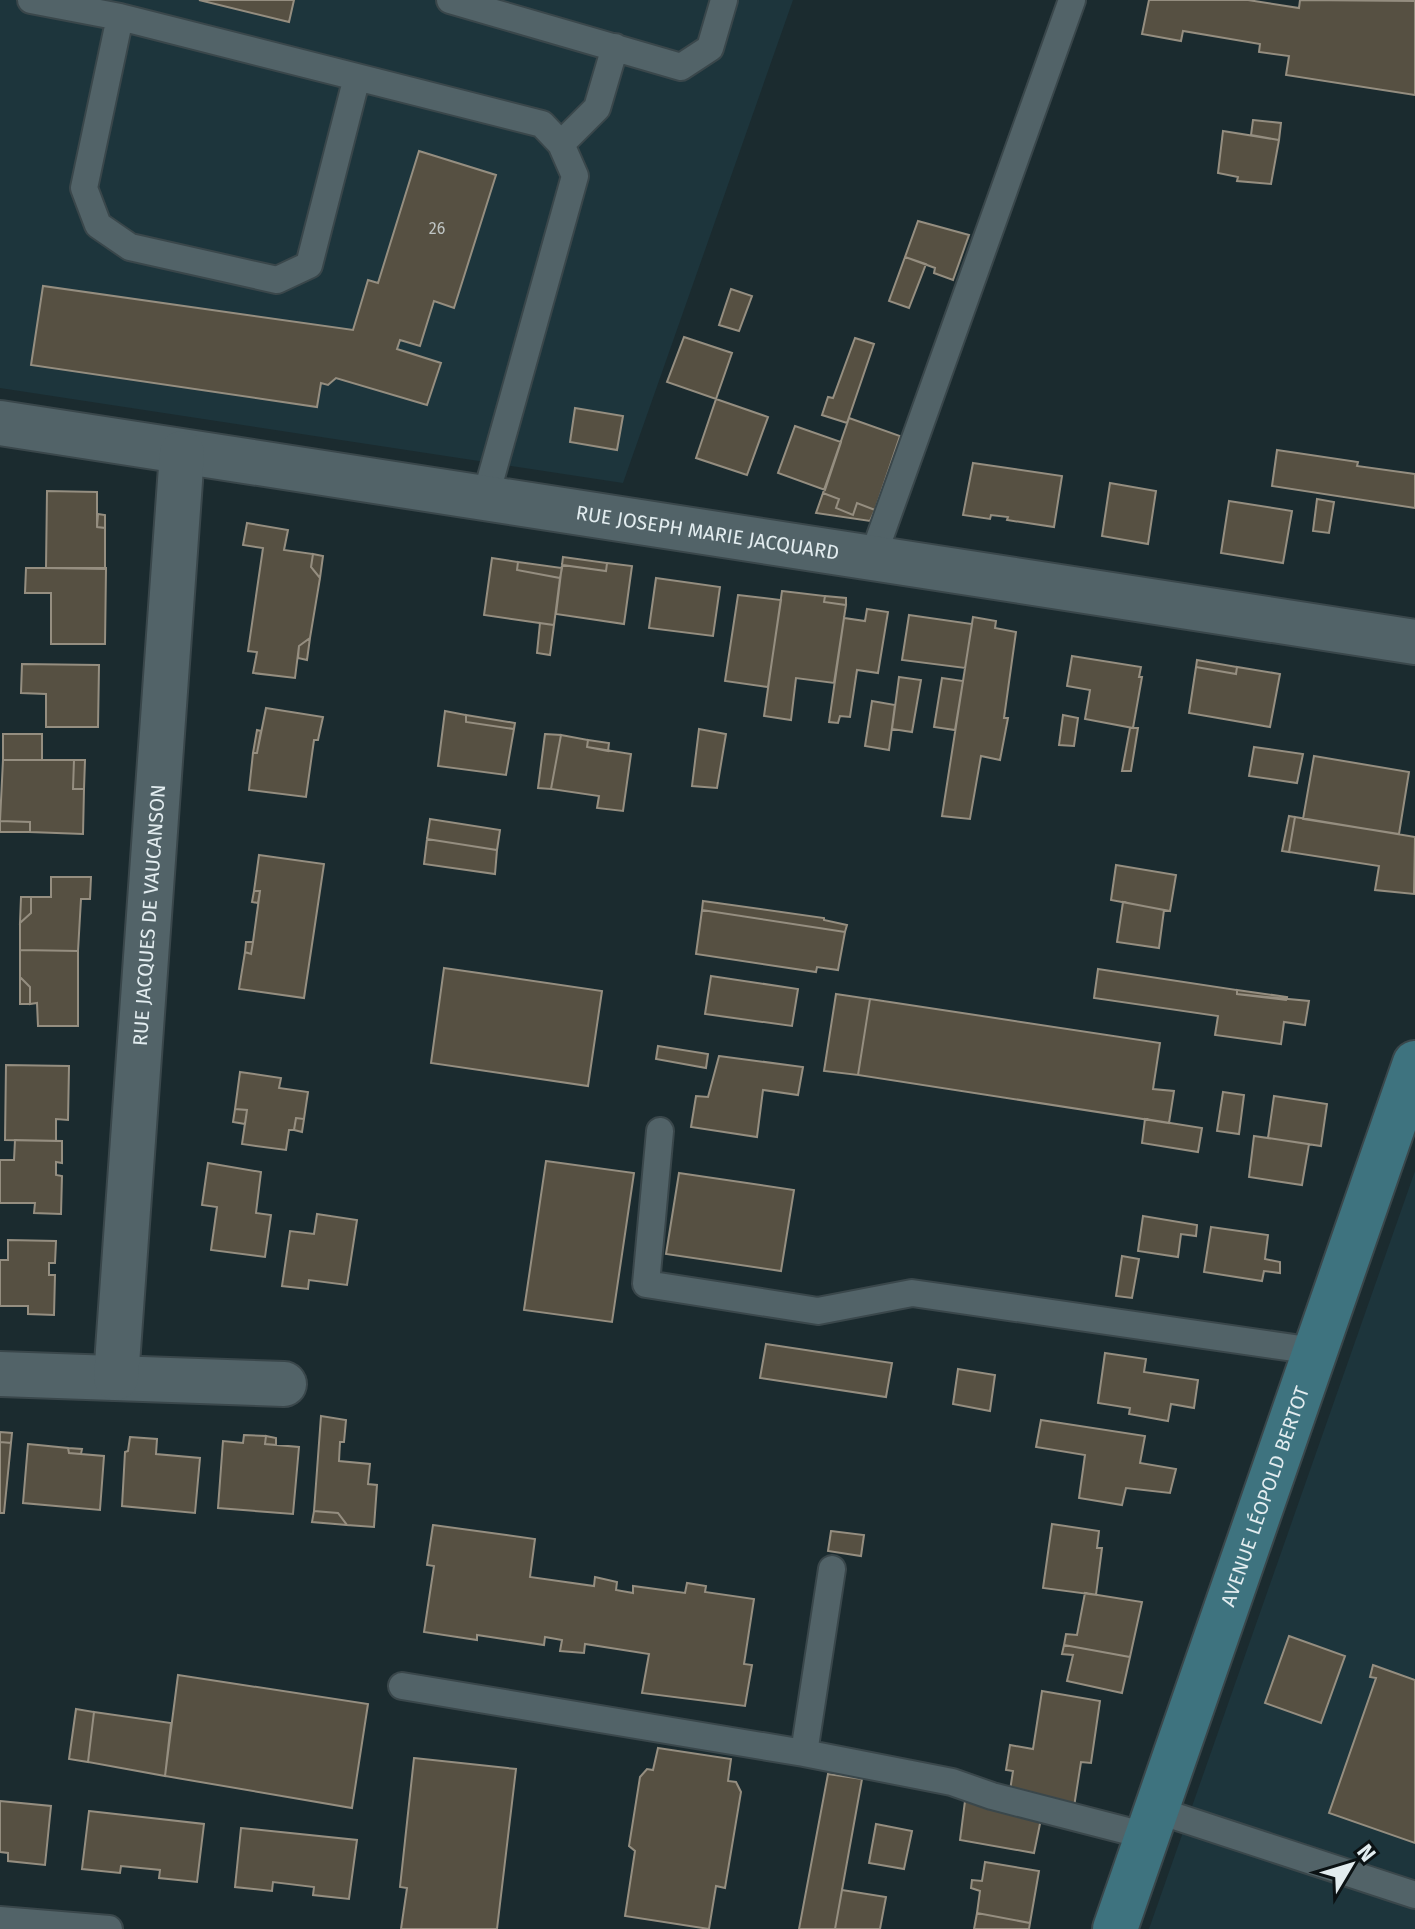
<svg xmlns="http://www.w3.org/2000/svg" width="1415" height="1929" viewBox="0 0 1415 1929" font-family="'Fira Sans',sans-serif">
<style>
.built{fill:#1d353c}
.building{fill:#565042;stroke:#958e80;stroke-width:2}
.lines{fill:none;stroke-linecap:round;stroke-linejoin:round}
.lane-casing{stroke:#3a474b;stroke-width:30}
.street-casing{stroke:#3a474b;stroke-width:48}
.secondary-casing{stroke:#3a474b;stroke-width:48}
.lane{stroke:#526368;stroke-width:26}
.street{stroke:#526368;stroke-width:44}
.secondary{stroke:#3e737f;stroke-width:44}
.labels{text-anchor:middle;stroke-width:8;stroke-linejoin:round;paint-order:stroke}
.number-label{font-size:16px;fill:#bfc5c4}
.street-label{font-size:20px;fill:#e2ecef;stroke:#0b1214}
</style>
<rect width="100%" height="100%" fill="#1b2b2f"/>
<path class="built" d="M0 0H793L623 483 0 388Z
M1415 1171V1929H1149Z"/>
<path class="building" d="M199 0H294L289 22Z
M1149 0H1248L1299 8 1300 0 1415 1V95L1286 75 1289 56 1259 52 1260 44 1183 31 1181 41 1142 34Z
M1253 120 1281 123 1279 140 1251 135Z
M1223 131 1279 140 1271 184 1237 181 1238 177 1218 173Z
M419 151 496 175 454 308 434 301 420 346 400 340 397 349 441 363 427 405 336 378 328 385 321 383 317 407 31 365 43 286 353 330 368 280 378 283Z
M918 221 969 235 953 280 934 273 935 268 905 257Z
M905 257 926 264 909 308 889 301Z
M731 289 752 296 739 331 719 325Z
M684 337 732 353 716 399 667 382Z
M855 338 874 344 847 423 822 415 828 397 833 398Z
M716 399 768 417 747 475 696 458Z
M575 408 623 416 617 450 570 442Z
M849 418 900 436 875 510 857 503 853 515 836 508 839 499 823 493Z
M795 426 841 442 825 490 778 473Z
M1277 450 1358 462 1357 466 1415 474V508L1272 486Z
M973 463 1062 476 1054 527 1007 520 1008 517 991 515 990 519 963 515Z
M1110 483 1156 491 1148 544 1102 536Z
M47 491 97 492V527L105 528V569L46 568Z
M823 493 839 499 836 508 853 515 857 503 875 510 870 521 816 513Z
M1317 499 1334 502 1329 533 1313 531Z
M1229 501 1292 511 1283 563 1221 553Z
M98 514 105 515V528L97 527Z
M247 523 288 530 284 550 313 554 311 567 320 578 310 638 299 646 295 678 253 673 257 652 248 651 263 548 243 545Z
M313 554 323 556 320 578 311 567Z
M563 557 607 563 606 571 562 565Z
M492 558 518 562 517 570 560 578 554 625 484 615Z
M518 562 562 568 560 578 517 570Z
M607 563 632 566 624 624 556 614 562 565 606 571Z
M26 568H106L105 644H51V593H25Z
M656 578 720 587 713 636 649 628Z
M782 591 825 596 824 602 846 605 834 683 796 678 791 720 764 716Z
M738 595 781 600 768 687 725 681Z
M825 596 846 598V605L824 602Z
M867 609 888 612 878 673 857 670 850 717 840 716 838 723 829 722 844 618 865 621Z
M909 615 972 624 965 668 902 660Z
M973 617 996 621 995 628 1016 632 1004 718H1008L1000 760 981 756 970 819 942 816Z
M540 623 554 625 550 655 537 653Z
M310 638 307 660 298 658 299 646Z
M1072 656 1141 667 1139 677H1142L1133 728 1085 719 1090 690 1067 686Z
M1197 660 1237 667 1236 674 1196 667Z
M22 664 99 665 98 727H46V694L21 693Z
M1196 667 1236 674 1237 667 1280 674 1270 727 1189 713Z
M899 677 921 680 912 732 892 729Z
M942 678 963 681 955 730 934 727Z
M872 701 895 705 889 750 865 746Z
M266 708 323 717 318 740H314L306 797 249 790 253 753H257Z
M445 711 466 715V722L514 729 506 775 438 766Z
M466 715 515 723 514 729 466 722Z
M1063 715 1078 718 1074 746 1059 745Z
M1130 728H1138L1131 771H1122Z
M699 729 726 734 717 788 692 786Z
M257 730 261 731 257 753H253Z
M3 734H42V760H3Z
M545 734 561 735 551 789 538 788Z
M561 735 588 740 587 747 631 754 623 811 597 808 599 796 551 789Z
M588 740 609 743 608 751 587 747Z
M1254 747 1303 754 1297 783 1249 776Z
M1314 756 1409 772 1399 834 1303 819Z
M3 760H74L73 789H84L83 834 30 832V822L0 821Z
M74 760H85L84 789H73Z
M1289 816 1295 817 1289 852 1282 851Z
M1295 817 1415 837 1414 894 1375 890 1379 866 1289 852Z
M430 819 500 830 497 850 427 839Z
M0 821 30 822V832H0Z
M427 839 497 850 495 874 424 864Z
M259 855 324 864 304 998 239 989 245 952 251 954 253 942 260 891H254Z
M1116 865 1176 875 1170 911 1111 900Z
M51 877H91L90 899H81L78 951 20 950V923L31 913V897H51Z
M254 891H260L258 903 252 902Z
M21 897H31V913L20 923Z
M703 901 824 918V920L847 925 845 932 702 910Z
M1123 902 1164 910 1159 948 1117 942Z
M702 910 845 932 838 970 817 967 816 972 696 954Z
M246 942H253L251 954 245 952Z
M20 950 78 951V1026H38L37 1003 30 1004V987L20 977Z
M444 968 602 991 588 1086 431 1063Z
M1098 969 1237 990V994L1309 1001 1305 1025 1284 1022 1281 1044 1215 1035 1218 1016 1094 998Z
M711 976 798 989 792 1026 705 1014Z
M20 977 30 987V1004H20Z
M1237 990 1287 997 1286 1000 1237 994Z
M836 994 870 999 858 1075 824 1071Z
M870 999 1160 1043 1153 1089 1174 1091 1169 1123 858 1075Z
M658 1046 708 1054 706 1068 656 1059Z
M719 1056 803 1067 798 1095 763 1090 757 1137 691 1127 696 1096 708 1097Z
M6 1065 69 1066 68 1120 56 1119V1141L5 1140Z
M240 1072 281 1078 279 1088 308 1092 304 1119 296 1118 294 1130H289L286 1150 242 1144 247 1110 235 1109Z
M1223 1092 1244 1095 1239 1134 1217 1131Z
M1274 1096 1327 1104 1321 1146 1268 1138Z
M235 1109 247 1110 245 1124 233 1122Z
M296 1118 304 1119 302 1132 294 1130Z
M1145 1119 1202 1128 1198 1152 1142 1143Z
M1254 1136 1309 1144 1302 1185 1249 1177Z
M15 1140 62 1141V1163L56 1162V1175L62 1176 61 1214 34 1213 35 1203H0V1160H14Z
M546 1161 634 1173 612 1322 524 1310Z
M208 1163 261 1172 256 1213 271 1215 265 1257 211 1250 217 1207 202 1205Z
M679 1173 794 1190 781 1271 666 1254Z
M317 1214 357 1220 347 1285 309 1280 308 1289 282 1286 290 1231 314 1234Z
M1143 1216 1197 1225 1196 1236 1181 1234 1178 1257 1138 1251Z
M1211 1227 1268 1235 1265 1259 1280 1262V1273L1264 1271 1262 1281 1204 1272Z
M8 1240 56 1241 55 1263H49V1275H55L54 1315 28 1314V1306H0V1260H8Z
M1122 1256 1139 1259 1132 1298 1116 1296Z
M766 1344 892 1363 886 1397 760 1378Z
M1105 1353 1146 1359 1144 1372 1198 1380 1194 1408 1171 1404 1168 1421 1129 1414 1130 1408 1098 1403Z
M958 1369 995 1375 990 1411 953 1404Z
M321 1416 346 1420 344 1442H340L339 1461 370 1464 368 1484 377 1485 374 1527 347 1525 338 1513 314 1511Z
M1041 1420 1145 1436 1140 1463 1176 1469 1170 1493 1126 1488 1122 1505 1079 1498 1085 1455 1036 1447Z
M0 1432 12 1433 11 1443 0 1442Z
M244 1435 266 1436 265 1444 299 1447 293 1514 218 1508 223 1441 243 1443Z
M266 1436 276 1438V1445L265 1444Z
M130 1437 157 1439 156 1454 200 1458 195 1513 122 1506 125 1452 128 1451Z
M0 1442 11 1443 4 1513H0Z
M28 1444 68 1448 69 1453 104 1456 100 1510 23 1503Z
M68 1448 82 1449 81 1454 69 1453Z
M314 1511 338 1513 347 1525 312 1522Z
M1052 1524 1099 1531 1097 1548H1102L1096 1595 1043 1588Z
M433 1525 535 1539 530 1577 594 1586 595 1577 617 1582 616 1590 633 1593V1586L685 1593 687 1583 706 1586 705 1592 754 1599 744 1664 752 1665 745 1706 642 1693 649 1654 585 1644 584 1653 560 1651 562 1640 545 1637 544 1645 477 1635V1640L424 1632 434 1566 427 1565Z
M831 1531 864 1535 861 1556 828 1551Z
M1085 1593 1142 1602 1130 1657 1064 1645 1066 1634 1077 1635Z
M1289 1636 1345 1656 1321 1723 1265 1703Z
M1064 1645 1130 1657 1122 1693 1067 1681 1073 1655 1062 1654Z
M1373 1665 1415 1680V1843L1329 1813 1376 1678 1370 1677Z
M178 1675 368 1704 352 1808 165 1776Z
M1042 1691 1100 1701 1091 1763 1081 1762 1074 1807 1009 1797 1013 1771 1006 1770 1010 1745 1033 1749Z
M76 1709 94 1712 88 1762 69 1759Z
M94 1712 171 1723 165 1776 88 1762Z
M658 1748 731 1759 728 1781 736 1782 741 1792 725 1888 716 1886 709 1929 625 1916 635 1851 629 1846 640 1777 647 1769 653 1770Z
M414 1758 516 1769 497 1929H401L407 1888 400 1887Z
M828 1774 862 1779 835 1929H799Z
M0 1801 51 1806 45 1865 8 1861V1853L0 1852Z
M965 1801 1042 1814 1034 1853 960 1840Z
M89 1811 204 1824 197 1882 159 1878 160 1870 121 1866 120 1873 82 1869Z
M876 1824 912 1831 904 1869 869 1863Z
M241 1828 357 1840 349 1899 313 1895 314 1887 273 1882 272 1891 235 1887Z
M985 1862 1039 1871 1030 1923 977 1913 980 1891 971 1888 972 1880 982 1881Z
M842 1890 886 1897 880 1929H835Z
M977 1913 1030 1923 1029 1929H974Z"/>
<g class="lines">
<g class="lane-casing">
<path id="lane" d="M31 0 120 17
M450 0 681 67 710 48 724 0
M357 77 309 265 277 280 130 247 98 225 84 188 120 17 542 124 561 144 575 176 485 499
M561 144 597 108 615 47
M872 559 1072 0
M660 1131 646 1284 818 1311 912 1293 1315 1351
M402 1686 804 1753 952 1782 992 1796 1147 1836
M804 1753 832 1569
M1156 1810 1415 1895
M0 1920 109 1929"/>
</g>
<g class="street-casing">
<g id="street">
<path id="s1" d="M0 423 1415 642"/>
<path d="M0 1374 284 1384"/>
<path id="s2" d="M116 1378 182 453"/>
</g>
</g>
<g class="secondary-casing">
<g id="secondary">
<path id="s3" d="M1115 1929 1415 1063"/>
</g>
</g>
<use href="#lane" class="lane"/>
<use href="#street" class="street"/>
<use href="#secondary" class="secondary"/>
</g>
<g class="labels">
<g class="number-label">
<text x="437" y="234">26</text>
</g>
<g class="street-label">
<text dy="7" stroke="none"><textPath href="#s1" startOffset="716">RUE JOSEPH MARIE JACQUARD</textPath></text>
<text dy="7" stroke="none"><textPath href="#s2" startOffset="464">RUE JACQUES DE VAUCANSON</textPath></text>
<text dy="7" stroke="none"><textPath href="#s3" startOffset="458">AVENUE LÉOPOLD BERTOT</textPath></text>
</g>
</g>
<g transform="translate(1351 1865) rotate(52)" stroke="#0b1214" stroke-width="6" paint-order="stroke">
<path d="M0-6L14 30L0 20L-14 30Z" fill="#e2ecef"/>
<text y="-12" font-size="22" font-weight="bold" text-anchor="middle" fill="#e2ecef">N</text>
</g>
</svg>
